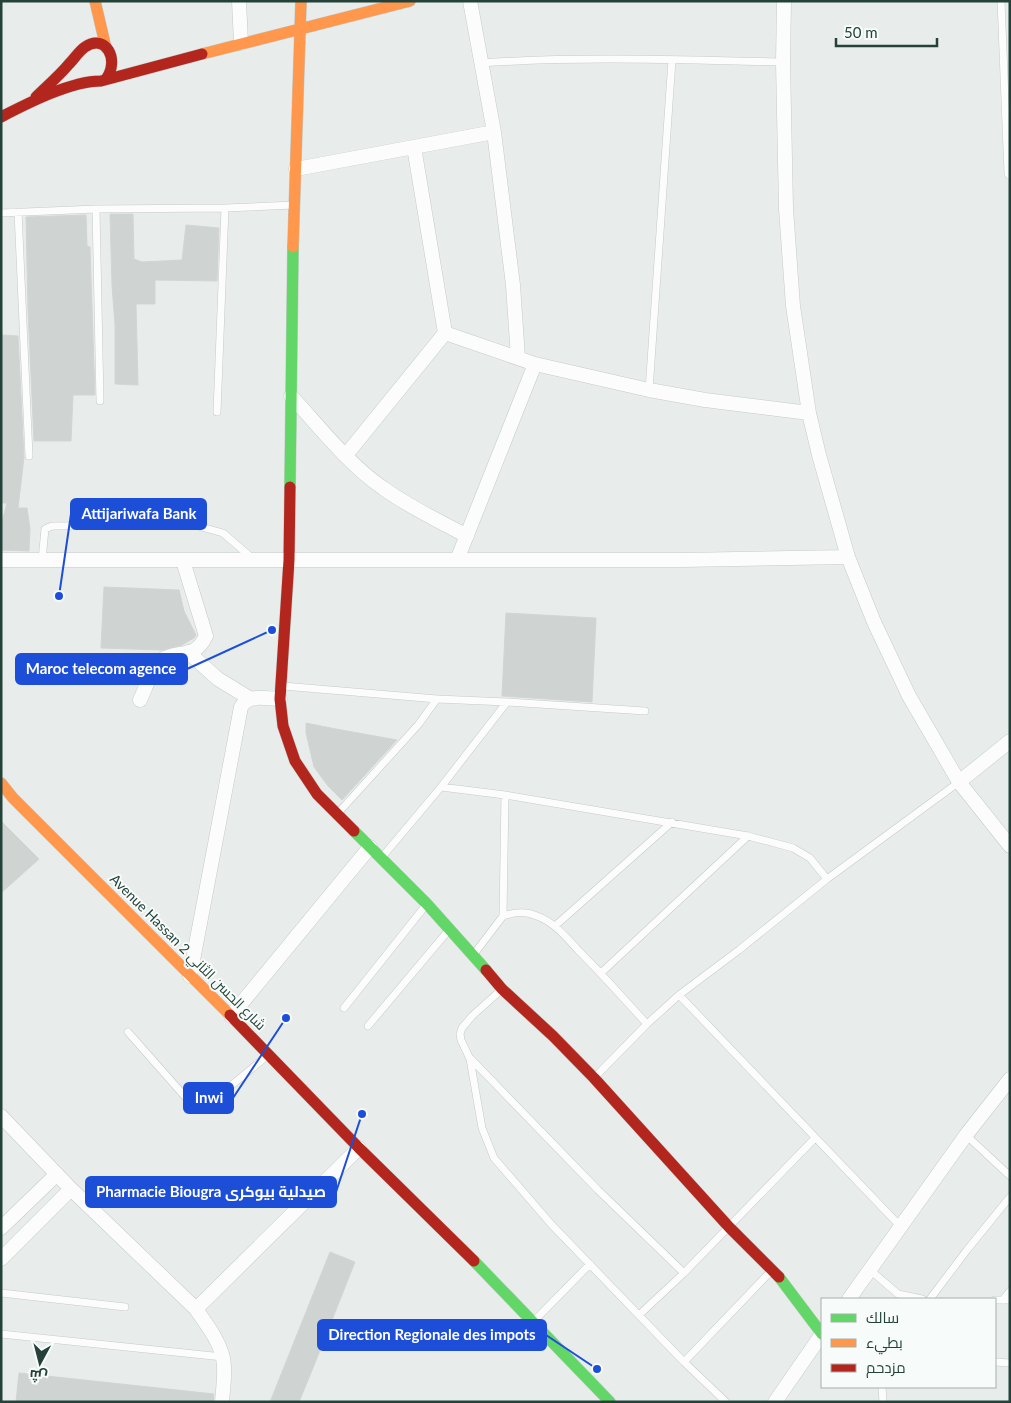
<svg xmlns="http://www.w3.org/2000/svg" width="1011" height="1403" viewBox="0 0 1011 1403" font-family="Lato,Cairo,sans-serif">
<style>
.building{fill:#cfd4d2;stroke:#d1d6d4}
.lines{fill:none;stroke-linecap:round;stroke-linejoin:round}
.lane-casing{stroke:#c5cac8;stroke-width:8}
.street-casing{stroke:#c5cac8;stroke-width:15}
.fast-casing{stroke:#c3cbc8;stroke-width:12}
.slow-casing{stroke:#c3cbc8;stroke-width:12}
.jam-casing{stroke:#c3cbc8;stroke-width:12}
.lane{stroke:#fcfcfc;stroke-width:7}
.street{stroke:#fcfcfc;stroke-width:14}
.fast{stroke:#63d668;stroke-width:11}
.slow{stroke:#ff974d;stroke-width:11}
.jam{stroke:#b3261e;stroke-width:11}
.labels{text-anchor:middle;stroke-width:4;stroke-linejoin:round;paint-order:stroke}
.street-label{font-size:14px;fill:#24423a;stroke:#f7fbf9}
.leader{fill:none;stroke:#1d4ed8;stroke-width:2}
.callout-dot{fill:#1d4ed8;stroke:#f7fbf9;stroke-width:2}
.callout{fill:#1d4ed8;stroke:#1d4ed8;stroke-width:2}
.callout-label{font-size:15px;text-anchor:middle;font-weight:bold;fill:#fff}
</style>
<rect width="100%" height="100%" fill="#e8edeb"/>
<path class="building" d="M110 214H133L134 259 142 262 182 260 186 225 219 228 217 281 155 280V304H136L138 385 115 384V325L112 285Z
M86 215 87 246 90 247 95 395H73L71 441H34L28 309 26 217Z
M1 335 18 336 24 457 18 508H27L30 529 29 551 1 550V525L7 503H1Z
M104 587 179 590 184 611 196 635 194 638 182 645 162 650 101 648Z
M506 613 596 618 592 702 502 696Z
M306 723 336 729 397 740 342 800 328 786 314 767 306 733Z
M1 821 39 859 1 893Z
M330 1252 355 1262 319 1353 299 1402H270Z
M19 1373 214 1394 213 1402H16Z"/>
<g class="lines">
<g class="lane-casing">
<path id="lane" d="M1001 1 1008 174 1010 176
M481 63C582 56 682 60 783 62
M96 209 225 208 294 205
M18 212 29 456
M1 213 96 209 100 401
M649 390 672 60
M217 412 225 208
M42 560 45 529 52 526 194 525 223 533 252 558
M283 686 437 699 507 702 645 711
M441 787 507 702
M339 812 418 725 437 699
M383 856 441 787 505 795
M503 916C515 912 525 911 537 916 554 922 566 937 578 950 602 974 624 999 647 1024
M555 926 672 822
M474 954 503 916 505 795 748 836 793 848 810 858 827 879
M601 973 748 836
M501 990 472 1016 462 1028 460 1034 461 1040 470 1059 482 1128 494 1158 551 1224 684 1362 726 1402
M679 995 901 1227
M344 1008 426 905
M368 1026 448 931
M128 1032 195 1108 200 1110 204 1108 268 1055
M471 1059 598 1190 684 1273
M596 1076 647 1024 679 995 739 950 827 879 959 782
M966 1135 1010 1176
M869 1269 898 1294 922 1299
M1 1293 125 1307
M930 1299 967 1250 1010 1197
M995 1300H1010
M1003 1300 1010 1291
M639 1315 684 1273 815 1138
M534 1321 590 1264
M1 1334 223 1357
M684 1362 772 1270
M995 1362 1010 1363
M882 1387 883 1402"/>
</g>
<g class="street-casing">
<path id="street" d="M239 1 241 43
M470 1 494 132 513 285 518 358
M784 1 783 62 786 209 793 306 809 413 819 455 848 557 874 622 909 696 959 782 1010 846
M296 169 494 132
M445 333 535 364 649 390 705 400 809 413
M291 396C319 426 349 465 383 488 409 507 439 521 467 536
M346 455 445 333 414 147
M1 560H683L848 557
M457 560 535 364
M188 652 218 679 249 698
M140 700C145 690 153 664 163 659 180 650 195 659 206 636L183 561
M959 782 1010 741
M190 976 241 707C249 693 265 699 280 699
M231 1016 370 847
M1 1116 71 1189 196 1309
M1 1228 57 1174
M1 1259 71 1189
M849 1299 966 1135 1010 1079
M222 1402C223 1387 226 1372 223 1358 219 1340 206 1324 196 1309L359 1148
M775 1402 822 1334"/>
</g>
<g class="fast-casing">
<path id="fast" d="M290 487 293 247
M354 831 427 904 486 970
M474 1261 610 1402
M779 1277 822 1334"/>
</g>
<g class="slow-casing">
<path id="slow" d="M95 1 106 48
M202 54 410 1
M293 247 301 1
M1 783 13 798 230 1015"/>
</g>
<g class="jam-casing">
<path id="jam" d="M36 97C47 86 59 76 69 64 74 59 79 51 85 47 106 33 120 60 106 79
M1 117C28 103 71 81 101 81L202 54
M290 487 289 560 280 699 283 726 295 761 317 794 354 831
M486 970 502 989 553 1036 594 1078 729 1227 779 1277
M230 1015 359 1148 474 1261"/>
</g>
<use href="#lane" class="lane"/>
<use href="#street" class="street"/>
<use href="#fast" class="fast"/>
<use href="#slow" class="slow"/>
<use href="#jam" class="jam"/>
</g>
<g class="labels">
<g class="street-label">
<text transform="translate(188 952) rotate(45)" y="5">Avenue Hassan 2 شارع الحسن الثاني</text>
</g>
</g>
<path class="leader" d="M59 596L71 514M272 630L187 669M286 1018L233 1098M362 1114L336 1192M597 1369L546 1335"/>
<g class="callout-dot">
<circle cx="59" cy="596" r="5"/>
<circle cx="272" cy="630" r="5"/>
<circle cx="286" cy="1018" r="5"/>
<circle cx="362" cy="1114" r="5"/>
<circle cx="597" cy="1369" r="5"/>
</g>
<g class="callout">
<rect x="71" y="499" width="135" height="30" rx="5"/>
<rect x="16" y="654" width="171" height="30" rx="5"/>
<rect x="184" y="1083" width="49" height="30" rx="5"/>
<rect x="86" y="1177" width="250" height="30" rx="5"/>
<rect x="318" y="1320" width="228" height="30" rx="5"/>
</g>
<g class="callout-label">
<text x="139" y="519">Attijariwafa Bank</text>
<text x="101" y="674">Maroc telecom agence</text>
<text x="209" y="1103">Inwi</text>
<text x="211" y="1197">Pharmacie Biougra صيدلية بيوكرى</text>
<text x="432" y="1340">Direction Regionale des impots</text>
</g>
<rect width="1011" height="1403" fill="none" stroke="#24423a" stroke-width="5"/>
<rect x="821" y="1298" width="175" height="90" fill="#f7fbf9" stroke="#a3b1ad"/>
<rect x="831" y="1314" width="25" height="8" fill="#63d668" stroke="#a3b1ad"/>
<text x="866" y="1323" font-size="15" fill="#24423a">سالك</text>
<rect x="831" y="1339" width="25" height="8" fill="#ff974d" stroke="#a3b1ad"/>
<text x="866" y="1348" font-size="15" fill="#24423a">بطيء</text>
<rect x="831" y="1364" width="25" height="8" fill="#b3261e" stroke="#a3b1ad"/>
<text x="866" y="1373" font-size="15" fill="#24423a">مزدحم</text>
<g transform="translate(40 1363) rotate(187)" stroke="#f7fbf9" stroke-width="4" paint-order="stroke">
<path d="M0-4L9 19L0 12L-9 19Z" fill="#24423a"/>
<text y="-8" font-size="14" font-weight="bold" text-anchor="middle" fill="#24423a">ش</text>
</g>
<path d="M836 38v8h101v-8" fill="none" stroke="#24423a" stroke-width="2.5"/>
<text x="844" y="38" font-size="15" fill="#24423a" stroke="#f7fbf9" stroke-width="4" paint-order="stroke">50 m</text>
</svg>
